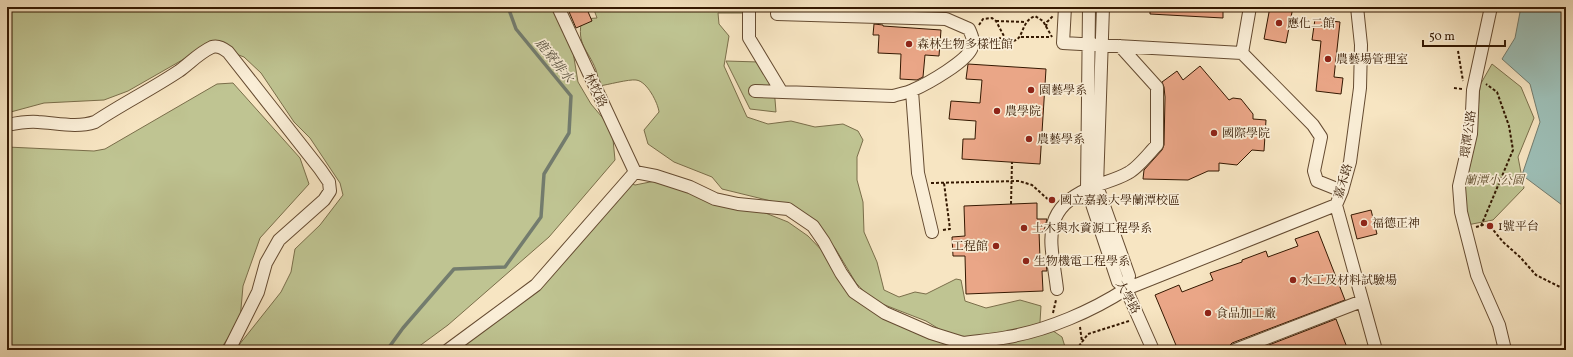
<svg xmlns="http://www.w3.org/2000/svg" width="1573" height="357" viewBox="0 0 1573 357" font-family="Vollkorn,'Noto Serif TC',serif">
<style>
.green{fill:#bfc492;stroke:#7a6e4a}
.water{fill:#9dbfb7;stroke:#737c6e}
.lines{fill:none;stroke-linecap:round;stroke-linejoin:round}
.stream{stroke:#737c6e;stroke-width:3.5}
.building{fill:#eaa687;stroke:#341801}
.minor-casing{stroke:#654b31;stroke-width:14}
.path{stroke:#341801;stroke-width:2;stroke-dasharray:3 2;stroke-linecap:butt}
.minor{stroke:#faeed7;stroke-width:12}
.poi-dot{fill:#8f2418;stroke:#faeed7;stroke-width:1.5}
.labels{text-anchor:middle;stroke-width:3.5;stroke-linejoin:round;paint-order:stroke}
.poi-label{font-size:12px;fill:#341801;stroke:#faeed7;text-anchor:start}
.street-label{font-size:12px;fill:#341801;stroke:#faeed7}
.park-label{font-size:12px;font-style:italic;fill:#5e4c2c;stroke:#faeed7}
.water-label{font-size:13px;font-style:italic;fill:#595241;stroke:#faeed7}
</style>
<rect width="100%" height="100%" fill="#f7e5c2"/>
<filter id="stains"><feTurbulence type="fractalNoise" baseFrequency=".005" numOctaves="4"/><feColorMatrix values="0 0 0 0 .2 0 0 0 0 .09 0 0 0 0 .02 0 0 0 .5 -.17"/></filter>
<radialGradient id="worn" r=".72"><stop offset=".6" stop-color="#630" stop-opacity="0"/><stop offset="1" stop-color="#630" stop-opacity=".3"/></radialGradient>
<path class="green" d="M7 7H553L573 52 578 82 591 104 612 129 615 160 549 237 448 325 414 350H235L281 292 291 272 295 249 320 225 343 195 340 183 310 138 294 122 261 73 244 57 223 49 191 55 128 91 104 100 44 103 7 113Z
M593 7H745V13H718L719 24 729 36 724 66 747 117 768 124 791 121 815 127 843 124 858 131 863 140 857 157V180L863 202 864 232 877 262 884 290 899 297 915 292 926 294 956 279 961 280 965 301 986 308 1020 300 1041 306 1040 322 1062 337 1066 350H975L973 340 944 332 926 321 872 300 856 283 835 248 819 229 800 215 771 201 722 189 712 177 674 162 648 144 644 130 659 112C658 103 647 81 636 80 629 79 607 85 599 86 598 81 598 75 596 70 588 49 576 45 582 19L597 18Z
M726 61 759 62 774 87 776 112 750 109Z
M1492 64 1521 87 1534 118 1518 157 1524 188 1493 220 1467 225 1465 188 1476 137 1480 85Z
M233 83 300 158 309 184 260 238 243 286 240 320 220 350H7V147L94 151 105 149 217 84Z
M675 177 788 222 808 236 833 262 852 293 949 345 954 350H455L530 293 626 181 635 185Z"/>
<path class="water" d="M1521 7H1566V208L1522 175 1540 122 1530 84 1502 59 1515 38Z"/>
<g class="lines">
<path class="stream" d="M387 350 403 328 454 269 505 267 541 217 544 174 569 133 571 96 516 29 508 7"/>
</g>
<path class="building" d="M567 7H586L592 21 576 28Z
M1150 7H1223V18L1150 14Z
M1270 7H1293L1286 43 1264 39Z
M1315 19 1340 22 1334 77 1343 78 1341 94 1316 91 1321 41 1312 40Z
M874 24 883 25V26L941 30 939 56 925 55 923 77 917 80 900 79 901 54 878 53 879 35H873Z
M968 64 1046 69 1040 164 962 159 963 139H975L976 121 949 119 951 101 980 103 982 80 966 79Z
M1200 66 1229 100 1233 98 1241 99 1253 114V119L1266 120 1264 151 1252 150 1237 165 1219 163V171H1208L1188 180 1143 179 1144 170 1162 150 1164 145 1165 97 1164 87 1162 82 1177 71 1183 80Z
M1037 203V219H1047L1044 231H1039L1040 259H1045L1047 271H1042L1043 291 966 294 965 256H953L952 237 965 236 964 206Z
M1371 210 1377 234 1357 239 1351 215Z
M1318 231 1345 300 1232 343 1229 346 1228 350H1225L1224 346 1214 350H1178L1155 295 1179 285 1182 292 1213 280 1210 273 1242 262V260L1266 251 1268 257 1298 246 1295 239Z
M1336 319 1348 350H1256Z"/>
<g class="lines">
<g class="minor-casing">
<path id="minor" d="M558 7 635 172
M749 7V38L781 91
M1065 7 1063 43 1242 53 1250 7
M1089 7 1087 189 1118 282 1126 289 1153 350
M1103 7 1097 186 1129 276 1126 289
M1357 7 1361 45 1360 88 1350 162 1342 191 1336 205 1376 350
M1491 7 1473 90 1471 134 1459 186 1461 212 1477 275 1499 325 1505 350
M1242 53 1313 125 1321 137 1314 171 1317 181 1342 191
M755 91 893 96C899 94 907 93 913 90 927 84 968 61 972 47 974 40 972 36 969 29L946 19 777 14 778 7
M912 91 918 173 932 232
M7 125C17 123 28 121 38 122 57 123 77 128 95 122 122 104 152 89 179 71 190 63 199 53 212 47 218 45 223 48 228 52L320 169 329 182 330 191 324 200 279 240 266 263 258 292 229 350
M635 172 656 176 690 187 715 199 738 204 788 209 813 226 824 242 841 273 854 292 885 313 931 333 963 343 962 350
M1057 289C1052 245 1038 211 1088 189 1101 183 1116 180 1128 173 1138 168 1149 153 1157 145V87L1120 46
M963 343C978 341 993 340 1008 337 1048 330 1092 311 1126 289L1336 205
M448 350 536 285 635 172
M1235 350 1362 301"/>
</g>
<path class="path" d="M996 21 1026 22
M979 25 983 19 992 18 996 21 1006 40C1026 46 1018 22 1035 16L1043 21 1052 37
M1046 27 1047 22 1053 16
M1021 37H1051
M983 39 1005 38
M1458 51 1463 81
M1454 88 1462 89
M931 183 1019 181 1032 185 1052 203
M1011 204 1012 162
M1481 226 1513 150 1509 126 1497 92 1486 84
M1476 227 1483 225 1490 226 1503 242 1520 257 1536 275 1566 290
M943 230 950 229 944 183
M1053 313 1056 300
M1080 327 1082 342
M1076 350 1088 334 1129 321"/>
<use href="#minor" class="minor"/>
</g>
<g class="poi-dot">
<circle cx="1279" cy="23" r="4"/>
<circle cx="909" cy="44" r="4"/>
<circle cx="1328" cy="59" r="4"/>
<circle cx="1031" cy="90" r="4"/>
<circle cx="997" cy="111" r="4"/>
<circle cx="1214" cy="133" r="4"/>
<circle cx="1029" cy="139" r="4"/>
<circle cx="1052" cy="200" r="4"/>
<circle cx="1364" cy="223" r="4"/>
<circle cx="1490" cy="226" r="4"/>
<circle cx="1024" cy="228" r="4"/>
<circle cx="996" cy="246" r="4"/>
<circle cx="1026" cy="261" r="4"/>
<circle cx="1293" cy="280" r="4"/>
<circle cx="1208" cy="313" r="4"/>
</g>
<g class="labels">
<g class="poi-label">
<text x="1287" y="27">應化二館</text>
<text x="917" y="48">森林生物多樣性館</text>
<text x="1336" y="63">農藝場管理室</text>
<text x="1039" y="94">園藝學系</text>
<text x="1005" y="115">農學院</text>
<text x="1222" y="137">國際學院</text>
<text x="1037" y="143">農藝學系</text>
<text x="1060" y="204">國立嘉義大學蘭潭校區</text>
<text x="1372" y="227">福德正神</text>
<text x="1498" y="230">1號平台</text>
<text x="1032" y="232">土木與水資源工程學系</text>
<text x="988" y="250" text-anchor="end">工程館</text>
<text x="1034" y="265">生物機電工程學系</text>
<text x="1301" y="284">水工及材料試驗場</text>
<text x="1216" y="317">食品加工廠</text>
</g>
<g class="street-label">
<text transform="translate(596 90) rotate(65)" y="4">林牧路</text>
<text transform="translate(1468 134) rotate(-82)" y="4">環潭公路</text>
<text transform="translate(1343 181) rotate(-73)" y="4">嘉禾路</text>
<text transform="translate(1128 297) rotate(61)" y="4">大學路</text>
</g>
<g class="park-label">
<text x="1494" y="184">蘭潭小公園</text>
</g>
<g class="water-label">
<text transform="translate(555 60) rotate(51)" y="5">鹿寮排水</text>
</g>
</g>
<rect width="1573" height="357" fill="none" stroke="#f7e5c2" stroke-width="24"/>
<rect x="8" y="8" width="1557" height="341" fill="none" stroke="#341801" stroke-width="2"/>
<rect x="12" y="12" width="1549" height="333" fill="none" stroke="#341801"/>
<path d="M1423 40v6h82v-6" fill="none" stroke="#341801" stroke-width="2"/>
<text x="1429" y="40" font-size="12" fill="#341801" stroke="#faeed7" stroke-width="3" paint-order="stroke">50 m</text>
<rect width="100%" height="100%" filter="url(#stains)"/>
<rect width="100%" height="100%" fill="url(#worn)"/>
</svg>
